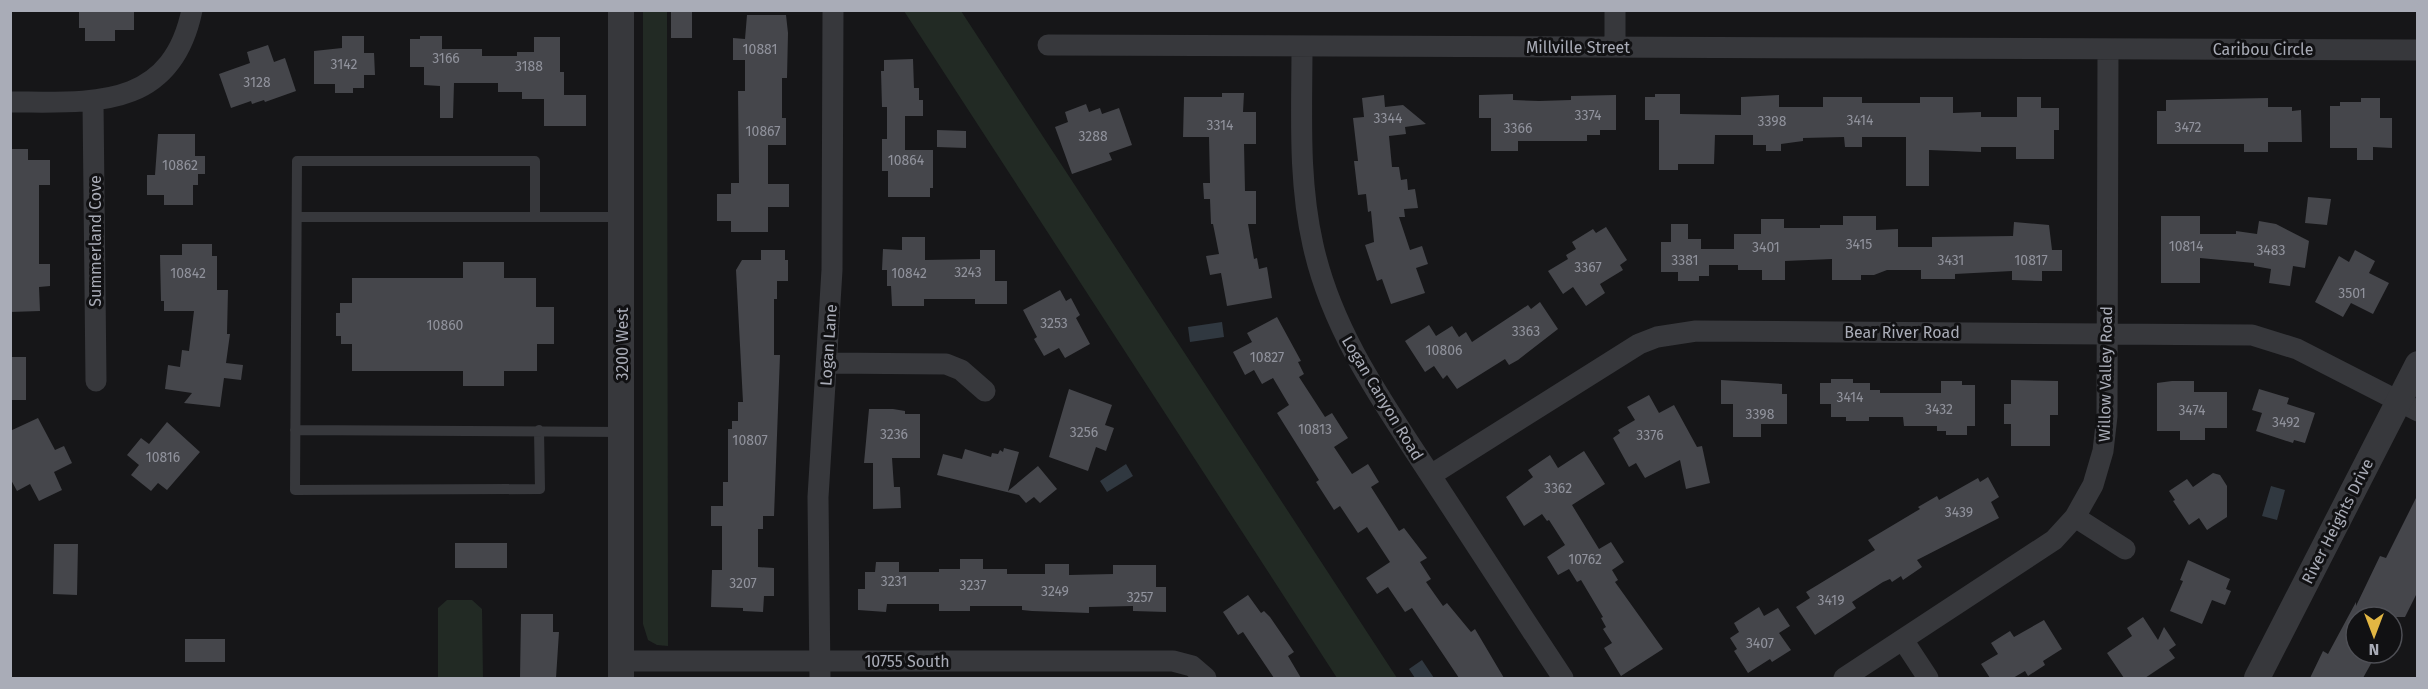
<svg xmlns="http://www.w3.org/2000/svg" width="2428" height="689" viewBox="0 0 2428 689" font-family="'Fira Sans',sans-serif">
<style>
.green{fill:#222a24}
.water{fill:#303840}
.building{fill:#45464b}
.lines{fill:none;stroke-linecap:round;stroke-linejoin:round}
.service{stroke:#37383c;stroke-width:10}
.minor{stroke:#37383c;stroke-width:21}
.tertiary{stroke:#37383c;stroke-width:26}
.labels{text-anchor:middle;stroke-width:6;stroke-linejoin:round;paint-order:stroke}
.number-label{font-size:14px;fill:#90929c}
.street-label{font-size:16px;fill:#a9acb7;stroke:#111113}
</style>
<rect width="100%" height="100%" fill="#161618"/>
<path class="green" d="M643 11H667L668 646 657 645 648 640 643 624Z
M904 11H961L1397 678H1337Z
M447 600H472L482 609 483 678H438V608Z"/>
<path class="water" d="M1222 322 1224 337 1190 342 1188 327Z
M1126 464 1133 476 1107 492 1100 481Z
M2271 486 2285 490 2277 520 2262 516Z
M1422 660 1434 678H1415L1409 669Z"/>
<path class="building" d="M79 10H134V30H115V41H85V28H79Z
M671 12H692V38H671Z
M747 15H786L788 33 787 78H782V118H786V145H768V184H789V207H768V232H731V221H717V194H731V183H739L738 91H745V60H733V38L745 39Z
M342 36H364V53H374L375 75H364V88H353V93H335V84H314V51L342 48Z
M420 36H442V49H482V56H517V52H534V37H560V72H564V95H586V126H544V99H522V92H498V83H454L453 118H440V86L424 85V67H410V39H420Z
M268 45 274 62 285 58 296 91 265 102 264 100 252 104 251 101 231 108 219 74 250 63 247 52Z
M913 59 914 88H919V100H923V116H905V150H933V188H930V197H888V171H882V139H887V107H882L881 71H884V60Z
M1222 93H1244L1243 112H1256V144H1244L1245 191H1256V224H1248L1254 259 1257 258 1259 269 1267 267 1272 298 1227 306 1221 273 1210 275 1206 256 1219 254 1213 224H1211L1210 199H1204L1203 183H1210L1209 137H1183L1184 97H1222Z
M1513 94V100L1539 101 1571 100V96L1616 95V130H1600V135H1587V141H1518V151H1491V118H1479V95Z
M1655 94H1680V114L1741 115V97L1779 95V107H1823V97H1862V103H1920V97H1953V113L1981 112V117H2017V97H2041V108H2059V130H2054V159H2016V147H1981V152L1929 150V186H1906V137H1862V147H1845L1844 137 1803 138V141L1781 144V151H1766V145H1753V135H1715L1714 164H1678V170H1659V120H1645V97H1655Z
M1384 95 1385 107 1403 105 1426 124 1405 127 1406 134 1389 136 1392 167H1399L1401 180 1407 179 1408 190 1415 189 1418 208 1404 209 1405 217H1399L1410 250 1422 246 1428 264 1416 268 1425 293 1391 304 1382 279 1377 281 1365 245 1374 242 1371 211 1368 212 1366 194 1358 195 1354 161H1358L1353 118 1364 117 1362 98Z
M2268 98V107H2292V111L2301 110 2302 142H2268V152H2244V144H2157V111H2166V100Z
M2361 98H2380V118H2392V148L2373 147V160H2357V148H2330V106H2340V102H2361Z
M1086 104 1089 112 1100 108 1102 114 1119 108 1132 145 1109 153 1112 160 1072 174 1055 127 1068 122 1065 112Z
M937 130 966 131V148L937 147Z
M158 134H195V156H205V174H198V185H193V205H164V195H147V175H155Z
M10 149H28V160H50V185H39V264H50V286L39 287 40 311 10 312Z
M2308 197 2331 199 2327 225 2305 223Z
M1843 216H1876V230L1898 229V247H1932V237L2013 236 2014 222 2049 225 2052 250H2062V271H2042V281L2012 280V271L1955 274V279H1921V270H1887L1874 275H1861V280H1832V259L1785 261V280H1762V270H1738V265H1709V276H1699V281H1678V272H1661V242H1671V224H1688V239H1701V249H1734V234H1761V219H1784V228H1820V225H1843Z
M2161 216H2200V234H2236V231L2257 234 2259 221 2276 224 2309 241 2305 268 2293 266 2290 286 2269 283 2271 269 2254 266V263L2200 258V283H2161Z
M1606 227 1627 260 1620 265 1623 270 1600 284 1605 293 1586 306 1573 287 1563 294 1548 271 1568 259 1566 255 1576 249 1572 242 1593 229 1596 233Z
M902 237H925V260L980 259V250H995V281H1007V304H975V299H924V306H892L891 286H887V270H882L883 249 902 250Z
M182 244H212V256H217V290H228L227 334H230L226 363 243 365 241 380 224 378 220 407 184 403 192 393 165 389 168 365 180 367 182 350 189 351 194 311H164V301H161L160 255H182Z
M761 250H785V260H788V281H777V299H774V355H780L774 516H763V529H758V567L774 568V596H764L763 612 743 611V608L711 607 712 570H722V526H711V506H723V482H728V429H732V421H738V402H743L736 270 742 260H761Z
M2355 250 2375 261 2369 273 2389 283 2373 314 2351 303 2343 317 2315 302 2339 256 2349 262Z
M463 262H504V278H536V307H554V344H537V371H504V386H463V371H352V344H341V336H336V313H340V303H352V278H463Z
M1060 290 1066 301 1071 298 1080 315 1076 318 1090 344 1065 358 1059 348 1044 356 1034 339 1037 337 1023 310Z
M1540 302 1558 329 1518 360 1509 365 1505 359 1457 389 1447 375 1443 379 1434 366 1425 372 1405 341 1429 325 1436 336 1452 326 1459 337 1466 332 1472 342 1528 305 1531 309Z
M1277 317 1301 361 1298 362 1304 374 1299 377 1325 417 1332 413 1348 438 1334 447 1352 474 1368 464 1379 482 1371 487 1399 531 1404 528 1427 558 1420 562 1431 579 1426 582 1443 606 1447 603 1471 632 1475 629 1504 678H1459L1412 608 1405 612 1388 587 1377 594 1366 578 1390 562 1367 527 1358 533 1340 506 1334 510 1316 482 1319 480 1277 413 1289 405 1273 378 1262 384 1254 370 1245 375 1233 352 1252 342 1247 333Z
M10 357H26V400H10Z
M1831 379H1853V383H1870V390H1880V393H1941V381H1962V385H1975V426H1967V435H1946V431H1937V426H1904L1903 417H1869V421H1846V417H1831V404H1820V383H1831Z
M1721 380 1782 384V394H1787V424H1761V437H1733V404H1721Z
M2011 380 2058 381V415H2050V446H2011V424H2004V404H2011Z
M2172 381H2194V392H2227V428H2205V440H2180V431H2157V383Z
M1069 389 1112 405 1105 425 1114 428 1106 451 1096 447 1088 471 1049 457Z
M2259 389 2289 398 2287 404 2315 413 2305 443 2294 440 2293 443 2256 431 2262 413 2252 410Z
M1649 395 1659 413 1674 405 1697 447 1702 446 1710 483 1686 489 1680 460 1645 478 1636 463 1629 467 1613 438 1620 433 1618 430 1635 420 1627 407Z
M869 409H893L905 411V414H920V458H892L894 487H900L901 508 873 509V463H864Z
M38 418 55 450 64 446 72 463 54 472 62 490 39 501 30 484 17 491 10 478V431Z
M167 422 200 452 167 490 158 483 151 491 131 475 139 465 127 455 141 438 149 444Z
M1004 448 1019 452 1008 491 1038 466 1057 489 1040 503 1034 497 1026 503 1019 495 937 475 943 454 962 459 965 449 991 457 992 453 998 454 1000 450 1003 452Z
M1584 451 1605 484 1572 505 1599 549 1611 542 1624 562 1612 570 1618 580 1615 582 1663 649 1621 676 1604 648 1612 643 1603 629 1606 627 1601 618 1603 617 1581 580 1577 582 1569 569 1558 575 1547 557 1565 545 1549 520 1547 521 1542 514 1524 526 1506 497 1533 477 1528 470 1550 455 1558 468Z
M2213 473 2220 475 2227 486V517L2207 530 2199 518 2189 525 2173 501 2175 500 2169 491 2187 479 2193 487Z
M1988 477 1999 497 1991 502 1999 518 1917 560 1922 567 1903 580 1901 576 1892 582 1890 579 1883 582 1852 602 1856 608 1815 635 1796 607 1810 598 1806 592 1875 550 1868 540 1920 509 1918 507 1937 496 1939 500 1978 478 1980 482Z
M2418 494V591L2405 617H2356V653H2377L2363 678H2310L2323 651 2328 654 2356 602V606L2380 556 2386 558Z
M455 543H507V568H455Z
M54 544H78L77 595 53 594Z
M960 559H983V569H1007V574H1045V564H1069V575L1113 574V565H1156V587H1166V612L1133 611V606L1089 607V613L1032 611 1022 610V606H970V611H939V604H887L886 612 858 610V589H865V572H875L876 562H899V572H939V569H960Z
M2188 560 2230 579 2226 589 2231 591 2225 605 2212 600 2202 624 2170 611 2183 581 2180 580Z
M1248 595 1261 613 1264 611 1270 617 1294 652 1288 656 1301 678H1274L1243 632 1238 635 1223 612Z
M1759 607 1764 616 1778 608 1790 626 1779 633 1791 650 1772 662 1770 659 1748 673 1734 651 1737 649 1730 638 1739 632 1734 623Z
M521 614H553V632H559L556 678H520Z
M2143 617 2158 640 2164 627 2176 645 2169 650 2175 658 2145 678H2124L2107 653 2132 636 2127 628Z
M2044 620 2062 649 2043 661 2045 665 2028 676 2025 671 2013 678H1990L1981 664 1998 654 1991 643 2010 631 2014 637Z
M185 639H225V662H185Z"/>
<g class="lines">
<path class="service" d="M297 217H620
M535 217V161H297L295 490 540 489 539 430
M295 430 622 432"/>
<path class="minor" d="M1048 45 2418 50
M1302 46C1302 113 1298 179 1313 245 1332 331 1382 401 1429 473 1474 542 1518 610 1563 678
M1615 47V10
M10 102C92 102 171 111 192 10
M93 102 96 381
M827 363 946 364 961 370 985 391
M1431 475 1639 344 1657 337 1696 331 2252 335 2297 349 2418 411
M2075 517 2125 549
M1903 640 1928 678
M621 661H1173L1192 666 1206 678
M820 678 818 497 832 270 833 10
M1844 678 2054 540 2075 517 2093 485 2103 451 2107 416 2108 49"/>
<path class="tertiary" d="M621 10V678
M2257 678 2418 364"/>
</g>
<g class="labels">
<g class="number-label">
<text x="760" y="54">10881</text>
<text x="446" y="63">3166</text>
<text x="344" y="69">3142</text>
<text x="529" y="71">3188</text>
<text x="257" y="87">3128</text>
<text x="1588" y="120">3374</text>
<text x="1388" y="123">3344</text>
<text x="1860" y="125">3414</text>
<text x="1772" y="126">3398</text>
<text x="1220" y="130">3314</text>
<text x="2188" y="132">3472</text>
<text x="1518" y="133">3366</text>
<text x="763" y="136">10867</text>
<text x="1093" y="141">3288</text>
<text x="906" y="165">10864</text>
<text x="180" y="170">10862</text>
<text x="1859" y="249">3415</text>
<text x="2186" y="251">10814</text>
<text x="1766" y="252">3401</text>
<text x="2271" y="255">3483</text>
<text x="1685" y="265">3381</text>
<text x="1951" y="265">3431</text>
<text x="2031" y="265">10817</text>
<text x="1588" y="272">3367</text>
<text x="968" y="277">3243</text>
<text x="188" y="278">10842</text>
<text x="909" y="278">10842</text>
<text x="2352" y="298">3501</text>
<text x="1054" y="328">3253</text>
<text x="445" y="330">10860</text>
<text x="1526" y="336">3363</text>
<text x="1444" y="355">10806</text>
<text x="1267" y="362">10827</text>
<text x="1850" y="402">3414</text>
<text x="1939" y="414">3432</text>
<text x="2192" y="415">3474</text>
<text x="1760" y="419">3398</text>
<text x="2286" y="427">3492</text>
<text x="1315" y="434">10813</text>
<text x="1084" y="437">3256</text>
<text x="894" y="439">3236</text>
<text x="1650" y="440">3376</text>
<text x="750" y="445">10807</text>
<text x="163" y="462">10816</text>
<text x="1558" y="493">3362</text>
<text x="1959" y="517">3439</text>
<text x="1585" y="564">10762</text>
<text x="894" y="586">3231</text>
<text x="743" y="588">3207</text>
<text x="973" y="590">3237</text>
<text x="1055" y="596">3249</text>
<text x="1140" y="602">3257</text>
<text x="1831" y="605">3419</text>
<text x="1760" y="648">3407</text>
</g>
<g class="street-label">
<text x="1578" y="53">Millville Street</text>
<text x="2263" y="55">Caribou Circle</text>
<text transform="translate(95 241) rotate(-90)" y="6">Summerland Cove</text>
<text x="1902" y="338">Bear River Road</text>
<text transform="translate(622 344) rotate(-90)" y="6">3200 West</text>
<text transform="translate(828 345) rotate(-86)" y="6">Logan Lane</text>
<text transform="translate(2105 374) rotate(-89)" y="6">Willow Valley Road</text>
<text transform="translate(1383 398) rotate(59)" y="6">Logan Canyon Road</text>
<text transform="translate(2337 521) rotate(-63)" y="6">River Heights Drive</text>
<text x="907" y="667">10755 South</text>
</g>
</g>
<rect width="2428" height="689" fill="none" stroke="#a9acb7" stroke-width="24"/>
<g transform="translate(2374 635) rotate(180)"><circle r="28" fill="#111113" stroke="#4e4f55" stroke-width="1.5"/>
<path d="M0-4.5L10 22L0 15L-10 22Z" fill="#e2b643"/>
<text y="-9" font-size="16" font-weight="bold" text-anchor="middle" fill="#a9acb7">N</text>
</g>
</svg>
